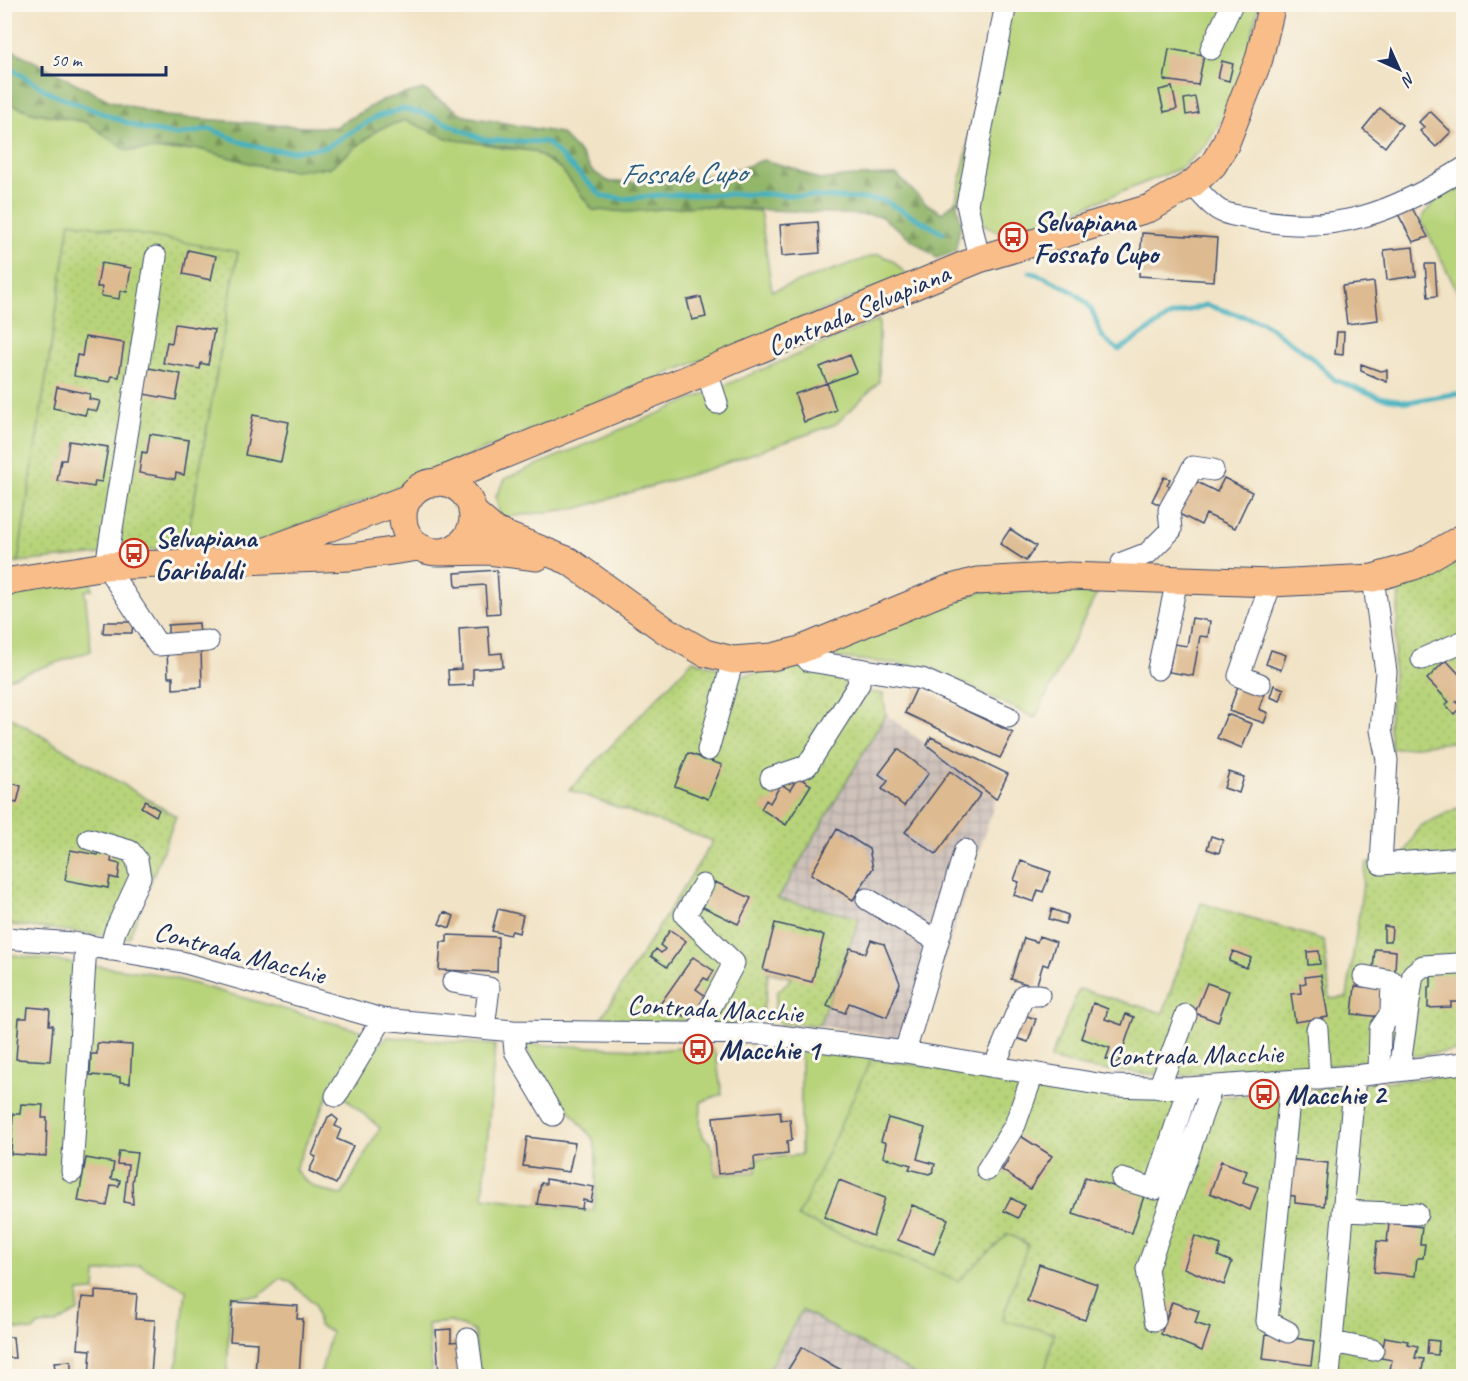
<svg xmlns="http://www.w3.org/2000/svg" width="1468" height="1381" viewBox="0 0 1468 1381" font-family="Caveat,sans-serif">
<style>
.industrial{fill:url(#industrial-grid)}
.grass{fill:#b8d47a;stroke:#6a826c;stroke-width:1.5}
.forest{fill:url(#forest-firs);stroke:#567264;stroke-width:1.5}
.garden{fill:url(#garden-dots);stroke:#6a826c;stroke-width:1.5}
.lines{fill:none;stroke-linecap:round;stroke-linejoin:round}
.stream{stroke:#43b1bf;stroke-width:5}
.building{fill:#ddba90}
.minor-casing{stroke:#3b4a6e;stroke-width:23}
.major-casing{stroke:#3b4a6e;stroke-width:29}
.minor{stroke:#fff;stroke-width:21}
.major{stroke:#f8bd88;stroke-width:27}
.labels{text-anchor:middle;stroke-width:6;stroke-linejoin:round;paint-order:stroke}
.poi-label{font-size:28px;font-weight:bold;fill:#1b2f5e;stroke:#fbf7ec;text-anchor:start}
.street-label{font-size:28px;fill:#1b2f5e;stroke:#fbf7ec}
.water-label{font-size:30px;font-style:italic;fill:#295c80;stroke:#fbf7ec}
</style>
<defs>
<pattern id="industrial-grid" width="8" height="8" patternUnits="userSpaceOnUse" patternTransform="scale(1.5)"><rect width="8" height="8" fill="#cec1ba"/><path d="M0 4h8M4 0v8" fill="none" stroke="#b0a6a2"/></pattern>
<pattern id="forest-firs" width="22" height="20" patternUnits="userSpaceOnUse" patternTransform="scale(1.5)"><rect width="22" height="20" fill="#92b66a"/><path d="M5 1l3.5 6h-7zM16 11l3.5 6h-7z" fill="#76945a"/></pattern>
<pattern id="garden-dots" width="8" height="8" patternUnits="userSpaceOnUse" patternTransform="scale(1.5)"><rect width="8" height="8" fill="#b8d47a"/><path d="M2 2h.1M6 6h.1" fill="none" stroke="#9eb66c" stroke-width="1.8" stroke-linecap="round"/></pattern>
</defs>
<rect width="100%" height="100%" fill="#fbf7ec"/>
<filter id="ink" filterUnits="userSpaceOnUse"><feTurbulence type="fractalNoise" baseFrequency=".0167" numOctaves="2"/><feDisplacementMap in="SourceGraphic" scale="12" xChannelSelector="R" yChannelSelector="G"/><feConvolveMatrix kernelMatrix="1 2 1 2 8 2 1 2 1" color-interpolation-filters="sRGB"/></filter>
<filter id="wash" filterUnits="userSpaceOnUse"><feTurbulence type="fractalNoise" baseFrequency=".008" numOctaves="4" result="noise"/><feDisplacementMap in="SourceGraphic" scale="24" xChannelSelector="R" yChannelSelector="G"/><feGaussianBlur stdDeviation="1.35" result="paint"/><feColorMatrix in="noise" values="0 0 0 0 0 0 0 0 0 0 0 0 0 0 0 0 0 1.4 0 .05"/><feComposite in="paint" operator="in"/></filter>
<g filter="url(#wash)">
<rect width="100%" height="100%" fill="#f1e3c6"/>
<path class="industrial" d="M886 714 996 799 917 1042 819 1025 860 918 778 900Z
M802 1310 919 1376H765Z"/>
<path class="grass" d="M998 5H1259L1246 59 1229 109 1206 145 1181 168 1052 220 1008 231H996L980 222 974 205 956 201Z
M4 102 32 112 86 122 133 151 148 148 168 151 199 149 264 167 292 170 329 168 379 129 405 120 501 148 533 151 561 169 593 210 698 206 760 211 772 291 878 254 892 260 907 275 473 454 399 487 260 541 186 546 238 252 70 222 18 562 5 565Z
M1463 179V303L1421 219 1438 196Z
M879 320V382L836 424 709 469 579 508 500 518 496 496 506 478Z
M89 580 93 589 85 591 91 651 5 680V593Z
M984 591 1097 593 1035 718 929 667 812 655 923 609Z
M5 954 158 974 362 1031 364 1038 334 1083 295 1169C306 1186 323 1192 342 1195L380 1128 344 1097 378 1044 388 1037 495 1045 483 1197 593 1211C596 1200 598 1152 594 1142 592 1135 584 1129 580 1123 558 1093 536 1082 525 1044L660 1050 710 1045 716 1056 722 1094 701 1102 700 1126 704 1138 711 1143 716 1175 756 1172 755 1159 801 1155V1049L862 1054 871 1059 799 1217 1009 1234 1028 1245 1054 1333 1044 1376H919L802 1310 765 1376H479L474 1331 451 1322 428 1324 432 1376H320L331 1332 319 1326 315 1304 290 1282 281 1278 259 1296 230 1297 227 1376H176L186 1290 140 1265 96 1273 95 1291 79 1292 78 1311 56 1324 39 1325 33 1331 5 1328Z"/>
<path class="forest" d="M4 41 10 49 108 100 164 116 304 127H335L382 100 423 89 465 116 560 133 580 153 592 171 609 182H678L742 168 763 160 793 168 819 180 852 176 897 175 925 203 942 213 956 201 961 223 955 252 937 258 880 216 698 206 628 212 593 210 561 169 533 151 449 139 405 120 379 129 329 168 292 170 264 167 199 149 126 150 86 122 32 112 5 102Z"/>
<path class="garden" d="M70 222 238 252 186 546 18 562Z
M1463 549V1050L1346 1064 1175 1076 1093 1069 1050 1059 1079 989 1163 1013 1201 903 1324 940 1330 999 1347 997 1366 863 1404 854 1420 826 1462 806 1460 741 1391 749 1389 726 1400 583Z
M693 660 741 676 795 665 843 678 846 689 883 694 886 714 778 899 860 918 819 1025 780 1024 774 1016 777 992 792 978 768 972 766 998 757 1024 710 1025 600 1020 713 841 569 790Z
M5 714 176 816 129 938 5 924Z
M871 1059 998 1075 1126 1096 1173 1099 1277 1094 1345 1085 1463 1075V1376H1044L1054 1333 1002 1320 1028 1244 1008 1234 958 1281 798 1217Z"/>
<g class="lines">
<path class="stream" d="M4 64 52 94 143 129 177 135 211 129 241 142 268 150 295 151 326 147 376 117 402 109 426 114 484 140 546 142 602 196 625 199 658 195 763 194 883 200 943 233
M1030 272C1048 278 1081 292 1091 309 1104 333 1092 332 1119 350L1170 316 1206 305 1262 322 1309 355 1335 380 1379 397 1408 402 1454 394 1464 395"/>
</g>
<g id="blocks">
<path class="building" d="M1169 49 1204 55 1198 85 1164 80Z
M1222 61 1233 64 1229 81 1218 78Z
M1172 87 1177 109 1164 112 1159 90Z
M1195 97 1198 113 1186 115 1184 99Z
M1380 108 1402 125 1385 147 1363 129Z
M1430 111 1451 132 1436 147 1420 131 1424 127 1419 122Z
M1411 206 1428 237 1413 242 1397 212Z
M818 222 820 253 782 256 780 225Z
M1142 233 1217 238 1214 281 1139 276Z
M1413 247 1416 276 1387 280 1384 250Z
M188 250 216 256 211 280 183 274Z
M101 263 131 268 127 292 120 291 119 299 101 296 102 287H97Z
M1425 264H1435L1437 296 1428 297Z
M1374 282 1378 320 1347 324 1342 286Z
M701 297 706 317 692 320 687 300Z
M175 324 214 330 208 365 201 363 200 369 163 363 167 342 172 343Z
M1337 332H1344L1343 355 1335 354Z
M85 337 124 343 119 377 112 376 110 382 74 376 77 355 82 356Z
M850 355 857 372 827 383 836 410 804 422 795 394 827 383 820 367Z
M1361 364 1380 371 1387 370V382L1361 371Z
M149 368 181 374 176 400 138 393Z
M57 387 90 394 89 399 100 401 97 411 87 409 85 415 53 408Z
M253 415 289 422 281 462 245 455Z
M150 434 189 440 184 475 176 473 175 479 139 473 142 452 147 453Z
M69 441 108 447 102 482 95 481 94 487 57 481 61 460H66Z
M1164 477 1170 479 1167 485 1173 488 1164 507 1152 501Z
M1224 478 1252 492 1235 528 1206 514 1201 525 1177 513 1193 480 1217 492Z
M1010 529 1036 546 1026 561 1000 544Z
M497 570 500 613 487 614 485 585 456 587 455 573Z
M1192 618 1210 621 1208 637 1200 636 1193 676 1169 672 1174 644 1187 646Z
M104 622H133L132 633H103Z
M199 623 200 637 168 638V625Z
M488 626 490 654 502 653 503 667 473 669V685L449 686 448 670 461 669 459 628Z
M201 647 202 687 173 689V677H168L167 649Z
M1271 650 1286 655 1281 670 1266 664Z
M1446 660 1459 674 1464 670V695L1456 702 1461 707 1454 714 1445 705 1449 702 1427 679Z
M1274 685 1284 689 1280 701 1270 697Z
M1238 686 1264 695 1259 709 1268 713 1264 723 1229 711Z
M917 687 1013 733 1000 758 905 713Z
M1227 714 1252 724 1242 748 1217 738Z
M931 737 1008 774 996 799 927 745Z
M898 749 929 773 904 806 882 789 888 781 879 774Z
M688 753 722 765 708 799 675 786Z
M950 771 981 794 936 854 905 832Z
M1229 772 1244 777 1239 793 1224 788Z
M798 777 811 785 786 825 761 809 766 800 770 803 781 784 790 790Z
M9 782 21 786 17 803 4 800Z
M145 801 159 810 156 816 141 807Z
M837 829 869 849 873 868 853 900 811 874Z
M1211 836 1223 840 1219 853 1207 849Z
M70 850 98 855 99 851 112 854 111 862 120 864 118 879 110 877 108 888 65 880Z
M1021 861 1051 872 1043 892 1038 890 1034 902 1014 895 1019 882 1014 880Z
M715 882 751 898 738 924 703 907Z
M498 909 523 915 519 933 512 931 510 935 492 931Z
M1052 909 1068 915 1065 924 1049 919Z
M444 912 454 916 450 928 439 924Z
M775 923 824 935 812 982 763 970Z
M1384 926 1392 927 1391 941H1384Z
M670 930 686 941 667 967 651 956 656 949 661 953 665 949 660 945Z
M447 935 498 937 497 972 439 970 441 942H447Z
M1039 936 1056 942 1048 966 1043 964 1036 987 1011 979 1024 938 1037 942Z
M871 940 884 944 900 983 887 1017 849 1003 845 1013 827 1006 850 948 866 953Z
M1375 949 1396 951 1395 971 1373 969Z
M1233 951 1251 958 1246 968 1229 961Z
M1319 951 1320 964 1308 965 1307 952Z
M693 957 714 971 708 980 704 978 696 989 707 997 691 1020 675 1010 671 1016 658 1007Z
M1464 974V1002H1451V1007L1428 1008V987H1431V975Z
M1321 975 1328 1017 1295 1022 1291 994 1301 993 1300 984 1306 983 1305 977Z
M1207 983 1229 991 1218 1022 1195 1013Z
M1355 986 1385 989 1382 1017 1352 1014Z
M1093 1003 1108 1009 1105 1019 1122 1025 1126 1014 1134 1017 1118 1063 1106 1059 1110 1048 1081 1038Z
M28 1007 50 1009 49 1025H53L50 1061 16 1059 19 1018H27Z
M1021 1014 1036 1019 1028 1042 1013 1037Z
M97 1043 132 1045 130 1083 120 1082V1077L90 1075 91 1054H97Z
M21 1104 43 1105 42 1118H47L46 1156 11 1154 13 1114H20Z
M780 1111 781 1120 790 1119 792 1140 787 1141 788 1154 754 1157 755 1170 718 1174 713 1117Z
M332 1115 338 1120 335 1126 341 1129 337 1139 353 1146 336 1184 309 1171 316 1157 312 1155 328 1117Z
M888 1118 925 1128 917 1159 935 1164 933 1172 929 1174 909 1169 911 1165 883 1157 886 1143 881 1141Z
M1019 1135 1052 1156 1030 1189 1002 1170 1009 1159 1005 1157Z
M527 1137 575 1143 569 1172 523 1166Z
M119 1151 137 1153 132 1183 133 1204 124 1202 128 1165 117 1164Z
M86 1158 114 1163 111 1179 120 1180 119 1186 111 1185 107 1206 78 1201Z
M1288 1159 1328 1163 1324 1206 1295 1203V1196L1284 1195Z
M1221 1161 1247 1171 1243 1182 1258 1187 1250 1210 1210 1193Z
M1085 1177 1144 1196 1132 1233 1073 1214Z
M546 1179 594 1187 591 1202 583 1200 582 1209 537 1204 541 1183 546 1184Z
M839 1180 885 1198 873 1236 824 1217Z
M1011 1198 1024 1205 1018 1218 1004 1211Z
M912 1205 948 1219 934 1254 898 1240Z
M1389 1223 1422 1227 1420 1244H1425L1423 1258H1417L1415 1276 1374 1272 1377 1241 1387 1242Z
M1195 1236 1221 1245 1218 1256 1232 1262 1224 1285 1184 1268Z
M1039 1264 1097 1284 1085 1320 1027 1301Z
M95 1291 137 1294 135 1319 155 1320 151 1376H89L91 1350 78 1349 82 1297 95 1298Z
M233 1302 298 1306 297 1319H303L299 1376 255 1375 257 1343 230 1341Z
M1172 1302 1199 1311 1195 1323 1210 1328 1202 1351 1161 1334Z
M451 1329V1342L463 1341 465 1376H439L436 1330Z
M1266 1334 1314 1341 1311 1365 1263 1359Z
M4 1337H13L15 1358H4Z
M1385 1337 1408 1341 1407 1344 1418 1346 1415 1358 1424 1359 1421 1376H1395L1396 1370 1390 1369 1392 1360 1381 1358Z
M1428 1340 1439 1341 1438 1355 1427 1354Z
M802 1347 834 1366 853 1376H784Z
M71 1361V1376H14V1371L55 1369 54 1362Z"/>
</g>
</g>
<g filter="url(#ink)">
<use href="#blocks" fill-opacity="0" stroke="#3b4a6e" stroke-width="1.5"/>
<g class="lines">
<g class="minor-casing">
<path id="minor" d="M1211 49 1232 4
M1192 184C1201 193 1212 208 1223 212 1233 216 1245 217 1255 219 1336 236 1396 211 1464 168
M156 257 106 566 158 645 208 641
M979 259 967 204 1006 4
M707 372 717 403
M1116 578 1122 563 1148 553 1171 530 1169 510 1193 467 1213 470
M1373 578 1386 672 1381 730 1387 760 1381 864 1464 858
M800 650 809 661 922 679 1008 717
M1422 659 1464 641
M1158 669 1177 580
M1260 684 1239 676 1271 583
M708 750 733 660
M771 778 807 766 859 684 857 669
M89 839 130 851 137 860 140 877 115 931 110 950
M867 899 938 941
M4 938 73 943 182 962 382 1019 513 1031 764 1034 905 1052 1110 1086 1188 1088 1355 1076 1464 1063
M1364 976 1392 981 1391 1013 1380 1029 1379 1073
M453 982 489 988 484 1028
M1317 1029 1320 1079
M513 1031 515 1051 553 1115
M697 1033 734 963 685 915 703 885
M905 1052 965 850
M994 1067 1024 995H1039
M1399 1071 1413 974 1423 966 1458 964
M1159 1088 1186 1015
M336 1096 382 1019
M987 1170 1015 1125 1033 1074
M72 1172 86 945
M1122 1179 1155 1189 1188 1088
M1343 1211 1417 1214
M1155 1320 1147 1269 1212 1087
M1288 1332 1267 1321 1291 1081
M468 1339 473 1376
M1332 1342 1373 1350
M1329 1376 1355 1076"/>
</g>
<g class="major-casing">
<path id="major" d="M403 517a35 35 0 1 1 70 0a35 35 0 1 1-70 0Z
M435 483 979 259 1150 208 1192 184 1213 165 1225 145 1259 59 1272 4
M472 511 495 531 569 561 665 630 705 653 733 660 772 657 800 650 948 589 977 581 1069 576 1271 583 1373 578 1414 566 1464 537
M443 552 488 551 537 557
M261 553 409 498
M4 582 106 566 351 557 419 547"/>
</g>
<use href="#minor" class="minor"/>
<use href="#major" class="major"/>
</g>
</g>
<defs>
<g id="bus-ring" transform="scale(1.5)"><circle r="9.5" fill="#fbf7ec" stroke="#c8321e" stroke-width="1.5"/><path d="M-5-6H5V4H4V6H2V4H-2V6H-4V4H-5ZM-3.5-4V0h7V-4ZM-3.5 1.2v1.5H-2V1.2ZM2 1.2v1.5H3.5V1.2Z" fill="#c8321e"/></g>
</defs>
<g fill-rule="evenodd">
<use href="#bus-ring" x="1013" y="237"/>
<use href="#bus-ring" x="134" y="553"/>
<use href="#bus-ring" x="698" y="1049"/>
<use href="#bus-ring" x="1264" y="1094"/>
</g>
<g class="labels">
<g class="poi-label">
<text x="1034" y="231">Selvapiana<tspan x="1034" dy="32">Fossato Cupo</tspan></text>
<text x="155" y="547">Selvapiana<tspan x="155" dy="32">Garibaldi</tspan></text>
<text x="719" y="1059">Macchie 1</text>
<text x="1285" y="1104">Macchie 2</text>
</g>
<g class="street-label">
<text transform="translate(858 309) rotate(-23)" y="10">Contrada Selvapiana</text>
<text transform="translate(240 952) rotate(15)" y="10">Contrada Macchie</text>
<text transform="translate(715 1008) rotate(3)" y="10">Contrada Macchie</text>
<text transform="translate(1195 1054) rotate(-1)" y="10">Contrada Macchie</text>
</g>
<g class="water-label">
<text transform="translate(683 173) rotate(-1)" y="10">Fossale Cupo</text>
</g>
</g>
<rect width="1468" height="1381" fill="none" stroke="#fbf7ec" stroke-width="24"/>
<g transform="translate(1399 69) rotate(135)" stroke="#fbf7ec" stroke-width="4.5" paint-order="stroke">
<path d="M0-4.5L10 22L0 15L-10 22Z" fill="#1b2f5e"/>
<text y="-9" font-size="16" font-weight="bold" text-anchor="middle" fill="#1b2f5e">N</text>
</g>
<path d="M42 66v9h124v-9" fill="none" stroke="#1b2f5e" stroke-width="3"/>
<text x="51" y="66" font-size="18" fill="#1b2f5e" stroke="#fbf7ec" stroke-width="4.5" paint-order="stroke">50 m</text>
</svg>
